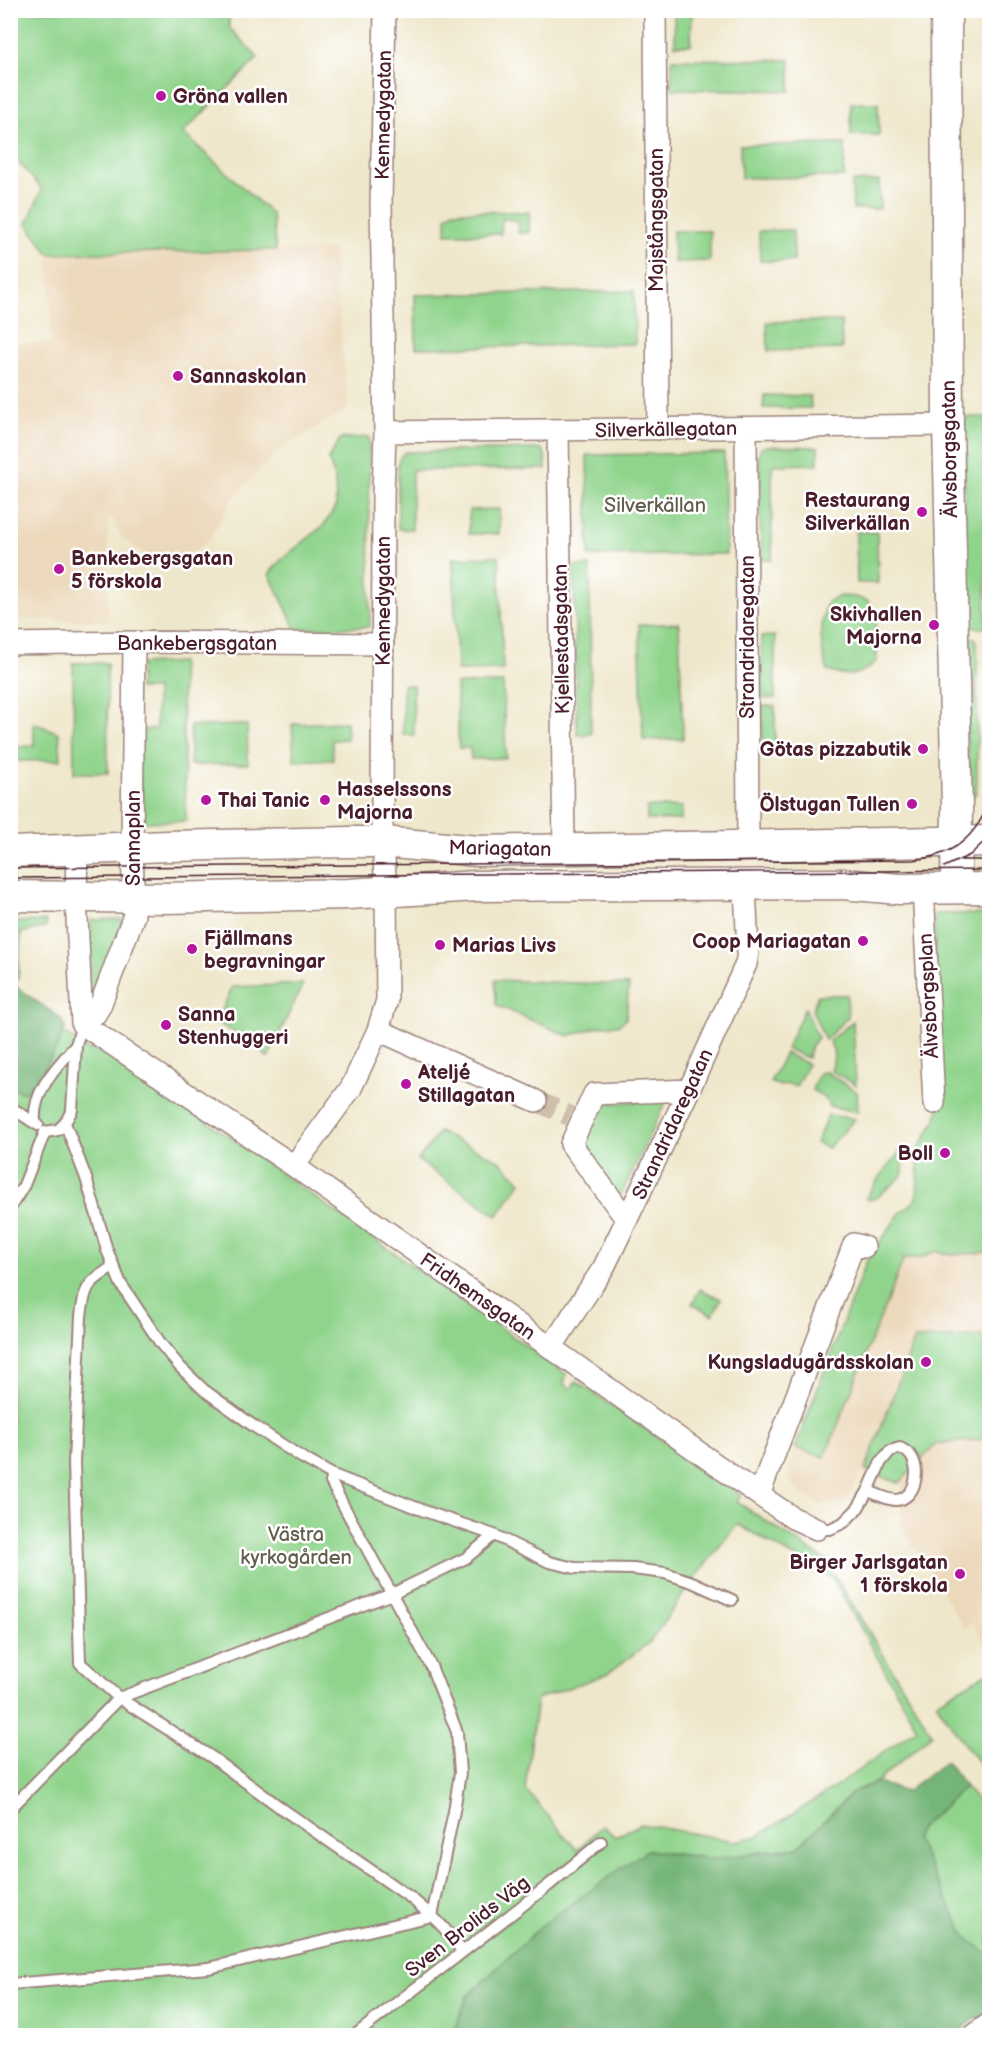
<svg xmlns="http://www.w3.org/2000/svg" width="1000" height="2046" viewBox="0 0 1000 2046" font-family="'Balsamiq Sans',sans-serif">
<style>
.built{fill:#ecd8ba}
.green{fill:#90d48c;stroke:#6d7a5c;stroke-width:1.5;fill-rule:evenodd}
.forest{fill:#74b678;stroke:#5f6a52;stroke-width:1.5}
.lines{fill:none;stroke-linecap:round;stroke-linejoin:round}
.street-tunnel{stroke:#cebfab;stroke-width:21;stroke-dasharray:21 10;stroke-linecap:butt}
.lane-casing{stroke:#9c837b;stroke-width:14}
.street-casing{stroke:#9c837b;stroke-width:24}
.secondary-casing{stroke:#9c837b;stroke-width:33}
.lane{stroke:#fff;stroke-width:10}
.street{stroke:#fff;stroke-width:21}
.secondary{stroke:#fff;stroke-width:30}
.tram{stroke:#4a1f2b;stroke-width:1.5}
.poi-dot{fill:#b5179e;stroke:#fff;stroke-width:2}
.labels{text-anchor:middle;stroke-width:5;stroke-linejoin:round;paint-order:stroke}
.poi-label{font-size:20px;font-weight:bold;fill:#4a1f2b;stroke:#fff;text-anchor:start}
.street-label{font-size:20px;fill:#4a1f2b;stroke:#fff}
.park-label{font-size:20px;fill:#625e4d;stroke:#fff}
</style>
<rect width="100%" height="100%" fill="#fff"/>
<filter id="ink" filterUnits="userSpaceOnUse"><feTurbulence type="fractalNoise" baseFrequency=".0167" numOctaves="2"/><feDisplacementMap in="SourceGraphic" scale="12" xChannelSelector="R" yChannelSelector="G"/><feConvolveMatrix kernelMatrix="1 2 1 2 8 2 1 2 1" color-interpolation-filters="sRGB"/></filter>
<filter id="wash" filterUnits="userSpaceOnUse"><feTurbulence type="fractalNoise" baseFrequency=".008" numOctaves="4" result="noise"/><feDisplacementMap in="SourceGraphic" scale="24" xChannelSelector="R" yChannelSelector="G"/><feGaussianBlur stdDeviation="1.35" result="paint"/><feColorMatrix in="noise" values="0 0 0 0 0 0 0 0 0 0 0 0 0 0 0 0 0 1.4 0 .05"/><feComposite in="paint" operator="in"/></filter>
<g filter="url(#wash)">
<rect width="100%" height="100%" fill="#efe7cb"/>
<path class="built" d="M333 249 348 409 278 450 239 491 229 505 210 539 194 551 177 558 146 555 121 537 111 517 108 519V621L11 619V343H52L49 254Z
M989 1240V1650L972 1623 965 1629 901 1525 902 1485 860 1473 847 1501 821 1505 797 1491 787 1473 795 1448 824 1457 910 1242Z"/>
<path class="green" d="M10 11H229V27L258 58 183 133 272 214 276 250 49 254 27 224 42 189 11 154Z
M674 11H692L691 45H675Z
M672 59 790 60V91L672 89Z
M851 103H878L879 135H851Z
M845 144 844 177 741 178 740 145Z
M879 181 880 209H853L852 182Z
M453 211 529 212V233H518L517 220 502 219 501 234H446V217Z
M793 230 794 261H760L759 231Z
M673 231H710V261L674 262Z
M634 291 635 344 416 348 415 295Z
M841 321 842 349 768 351 767 322Z
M764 395 810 396 811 408H763Z
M968 417H985L986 628 965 627 964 422Z
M369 437 370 627 296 629 269 574 281 560 324 525 336 506 335 478 328 459 340 439Z
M766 446 818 447V464L772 465V560L761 559 759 452 761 448Z
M536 449H542L545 454 546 469 412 470V529H398V466C399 459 400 455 406 452Z
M724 453 726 554 589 556 587 455Z
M499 509V534H469V510Z
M856 532H877L878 583H857Z
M499 556 503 670 457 671 453 558Z
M574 566H590L591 734 577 735Z
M840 596 856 597 868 601 876 618 877 661C860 676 849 678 828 671 820 651 818 622 828 601Z
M679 623 683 739 643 740 639 625Z
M775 636V698L762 699 761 637Z
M967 637 975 638 977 642V783L976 793 969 801 965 695 975 694 976 685 965 684Z
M181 662 186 821 142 822 138 730 156 729V689H139L141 664Z
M73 663H107L108 773H74Z
M503 683 506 758 471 759 470 748H459L456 684Z
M403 685H413L414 735H403Z
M762 706H775V751H762Z
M346 722 347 739 332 740 333 759 294 761 292 724Z
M34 723 59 733 61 760 16 761 15 747 34 746Z
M247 725 248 764 190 765V726Z
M647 807H682L681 820H647Z
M934 914H989V1252L951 1255 937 1251 920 1258H904L825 1457 795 1448 866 1262 900 1213 917 1199 919 1148 935 1121 940 1106Z
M121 919 122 923 96 998 90 992 91 920Z
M46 921V927L21 933 18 980 11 975V922Z
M495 980 629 985 626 1019 618 1025 601 1026 568 1036 496 1005Z
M303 984 268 1058 247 1039 217 1023 232 987Z
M818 995H847L848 1017 825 1040 812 1010Z
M11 996 90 1051 94 1042 566 1374 564 1384 571 1389 576 1381 741 1495 737 1502 825 1560 932 1734 877 1782 853 1792 798 1847 713 1859 647 1850 467 1997 452 2035H11ZM737 1524 833 1579 917 1728 834 1788 758 1836 735 1841 641 1824 615 1837 603 1825 577 1850 525 1789 537 1699 607 1674 650 1642 692 1582Z
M805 1008 818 1038 811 1045 808 1058 786 1049Z
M853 1021 856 1085 831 1071C834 1059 836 1052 829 1041Z
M785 1053 808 1064 796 1086 787 1084 781 1086 770 1082Z
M826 1072 857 1092 858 1112 829 1106 824 1097 812 1090 819 1073Z
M667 1099 619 1199 582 1146 603 1104Z
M828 1115 855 1119 828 1148 816 1143Z
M439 1132 499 1160 521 1182 497 1216 418 1160Z
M901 1151 903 1154V1172L901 1177 876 1198 868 1200 866 1198 883 1172Z
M700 1289 721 1299 713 1315 692 1304Z
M989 1336V1439L936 1444 899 1483 865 1470 915 1339Z
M989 1672V1776L964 1744 936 1702Z
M965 1787 989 1814V1954L967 1939 915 1838 921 1827Z"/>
<path class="forest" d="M10 982 61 1019 65 1028C56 1052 42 1075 24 1093L11 1088Z
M946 1761 965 1787 921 1827 915 1838 967 1939 989 1954V2015L975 2019 954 2035 452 2036 467 1997 542 1925 647 1850 713 1859 798 1847 853 1792 877 1782 906 1792Z"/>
</g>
<g filter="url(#ink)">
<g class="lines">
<path class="street-tunnel" d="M536 1101 570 1116"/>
<g class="lane-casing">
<path id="lane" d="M10 1107 38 1125
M35 1122C32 1091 57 1067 76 1045
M65 1123 86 1178 107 1250 121 1284 161 1344 180 1367 204 1390 255 1427 301 1457 333 1475 427 1512 494 1535 549 1562 575 1568 633 1569 665 1573 692 1582 732 1600
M10 1208 24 1185 45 1132 58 1130 65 1123 72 1110 76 1045 82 1024
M113 1267C87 1283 85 1286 81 1316L74 1462 80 1663 119 1698 213 1758 281 1808 411 1898 432 1916
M333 1475 331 1482 342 1503 431 1666 457 1732 460 1773 454 1811 432 1916 444 1928 462 1951
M817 1529H830L843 1523 858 1508 868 1491 881 1462 890 1451 900 1448C900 1448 908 1452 908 1453 922 1465 917 1499 896 1500 887 1500 877 1494 868 1491
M10 1809 119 1698 392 1594 466 1558 494 1535
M10 1984 209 1968 432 1916
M354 2036 549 1885 601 1842"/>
</g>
<g class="street-casing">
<path id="street" d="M655 10 658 429
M746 428 748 845
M558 430 564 848
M385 432 948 425
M10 644 134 642 383 644
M77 851 76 897 82 1024 294 1166 759 1495 793 1518 817 1529
M923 888 934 1103
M82 1012 96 1013 100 1006 134 915 132 847 134 642
M378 1030 536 1101
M294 1166 351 1088 378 1030 387 1000 386 892 382 825 383 496 385 432 381 203 385 10
M627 1220 571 1144 594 1094 689 1090
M551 1348 604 1267 689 1090 746 964 748 952 745 886
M759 1495 854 1244 864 1247
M973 2036 990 2023"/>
</g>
<g class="secondary-casing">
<path id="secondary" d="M946 10 948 425 957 808 956 888
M10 852 169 846 349 842H383L478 851 990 841
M10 896 166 898 348 894 477 886 843 884 899 889 990 888"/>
</g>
<use href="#lane" class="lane"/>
<use href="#street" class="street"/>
<use href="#secondary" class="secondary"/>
<path class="tram" d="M989 10 990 136
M961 860H990
M944 867 970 855 990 836
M10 868 913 860C954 856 976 837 990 800
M10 878 990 870"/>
</g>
</g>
<g class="poi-dot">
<circle cx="161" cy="96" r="6"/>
<circle cx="178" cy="376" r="6"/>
<circle cx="922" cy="512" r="6"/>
<circle cx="59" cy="569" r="6"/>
<circle cx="934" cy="625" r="6"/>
<circle cx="923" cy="749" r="6"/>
<circle cx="206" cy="800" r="6"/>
<circle cx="325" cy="800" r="6"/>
<circle cx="912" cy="804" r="6"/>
<circle cx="863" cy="941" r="6"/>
<circle cx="440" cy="945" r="6"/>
<circle cx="192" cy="949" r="6"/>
<circle cx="166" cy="1025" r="6"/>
<circle cx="406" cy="1084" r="6"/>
<circle cx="945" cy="1153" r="6"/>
<circle cx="926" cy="1362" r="6"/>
<circle cx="960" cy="1574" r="6"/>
</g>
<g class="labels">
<g class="poi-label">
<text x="173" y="103">Gröna vallen</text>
<text x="190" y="383">Sannaskolan</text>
<text x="910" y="507" text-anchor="end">Restaurang<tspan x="910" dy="23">Silverkällan</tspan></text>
<text x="71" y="565">Bankebergsgatan<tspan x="71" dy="23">5 förskola</tspan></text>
<text x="922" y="621" text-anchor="end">Skivhallen<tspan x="922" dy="23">Majorna</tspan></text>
<text x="911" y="756" text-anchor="end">Götas pizzabutik</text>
<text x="337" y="796">Hasselssons<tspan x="337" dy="23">Majorna</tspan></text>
<text x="218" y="807">Thai Tanic</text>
<text x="900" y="811" text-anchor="end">Ölstugan Tullen</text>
<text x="204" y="945">Fjällmans<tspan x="204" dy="23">begravningar</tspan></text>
<text x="851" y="948" text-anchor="end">Coop Mariagatan</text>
<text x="452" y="952">Marias Livs</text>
<text x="178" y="1021">Sanna<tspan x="178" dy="23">Stenhuggeri</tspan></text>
<text x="418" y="1079">Ateljé<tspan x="418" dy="23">Stillagatan</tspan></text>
<text x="933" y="1160" text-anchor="end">Boll</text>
<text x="914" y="1369" text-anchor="end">Kungsladugårdsskolan</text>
<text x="948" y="1569" text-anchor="end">Birger Jarlsgatan<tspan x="948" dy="23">1 förskola</tspan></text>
</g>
<g class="street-label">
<text transform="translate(383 115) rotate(-89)" y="7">Kennedygatan</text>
<text transform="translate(656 220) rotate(-90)" y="7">Majstångsgatan</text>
<text transform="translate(666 429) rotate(-1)" y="7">Silverkällegatan</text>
<text transform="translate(949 449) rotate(-91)" y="7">Älvsborgsgatan</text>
<text transform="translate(383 601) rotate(-90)" y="7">Kennedygatan</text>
<text transform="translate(747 637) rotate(-90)" y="7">Strandridaregatan</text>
<text transform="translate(561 639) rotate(-91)" y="7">Kjellestadsgatan</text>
<text x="197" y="650">Bankebergsgatan</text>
<text transform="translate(133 838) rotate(-90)" y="7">Sannaplan</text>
<text transform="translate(500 848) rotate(1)" y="7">Mariagatan</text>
<text transform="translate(928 996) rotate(-93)" y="7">Älvsborgsplan</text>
<text transform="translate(672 1124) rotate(-65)" y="7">Strandridaregatan</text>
<text transform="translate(478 1296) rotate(35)" y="7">Fridhemsgatan</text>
<text transform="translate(467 1926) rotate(-38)" y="7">Sven Brolids Väg</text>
</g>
<g class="park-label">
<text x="655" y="512">Silverkällan</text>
<text x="296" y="1541">Västra<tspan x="296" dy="23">kyrkogården</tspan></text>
</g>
</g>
<rect width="1000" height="2046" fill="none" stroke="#fff" stroke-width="36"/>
</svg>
